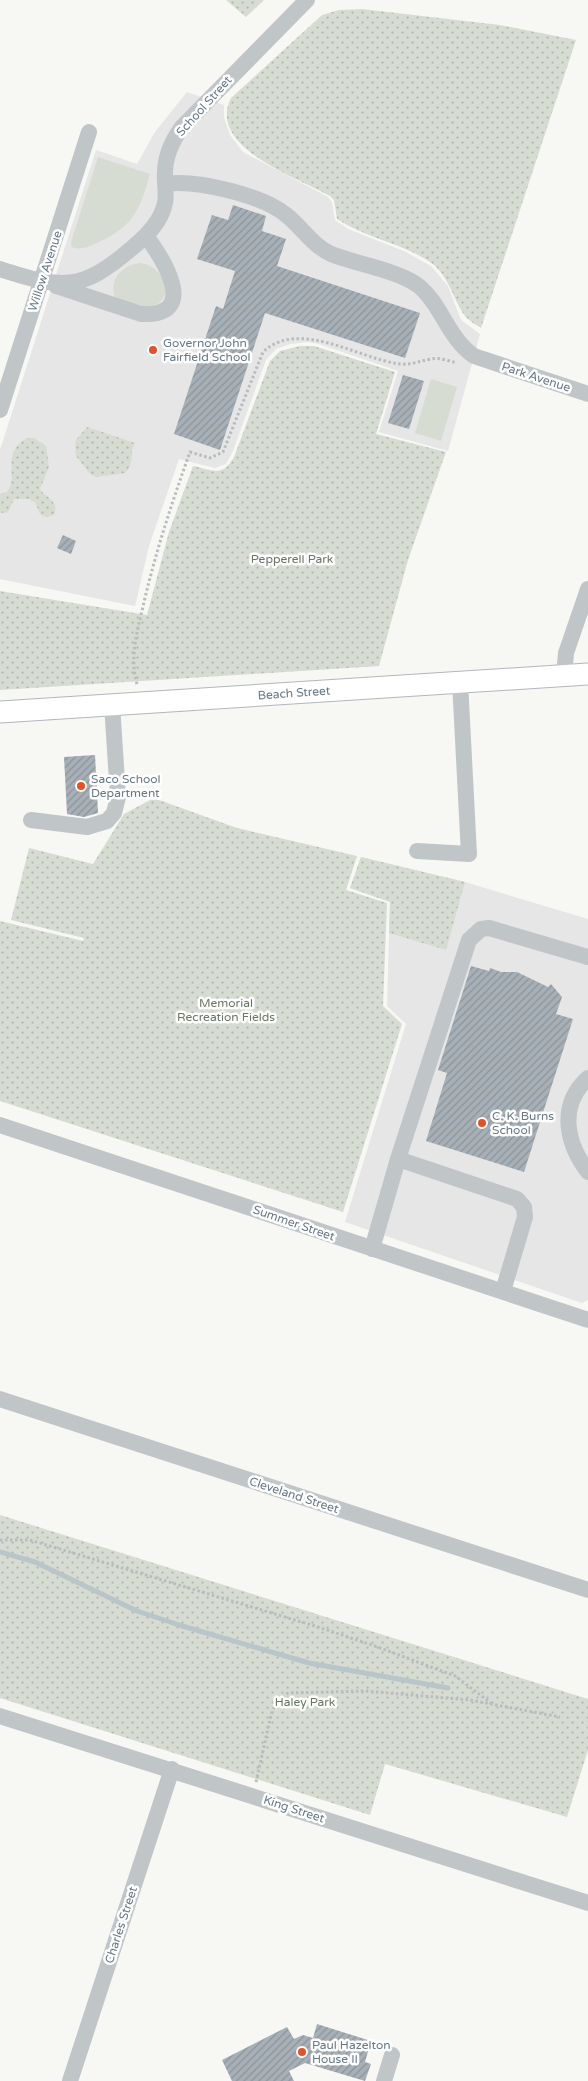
<svg xmlns="http://www.w3.org/2000/svg" width="588" height="2081" viewBox="0 0 588 2081" font-family="'Varela Round',sans-serif">
<style>
.built{fill:#e5e6e5}
.grass{fill:#d7dcd3}
.park{fill:url(#park-dots)}
.lines{fill:none;stroke-linecap:round;stroke-linejoin:round}
.stream{stroke:#b8c5c9;stroke-width:5}
.building{fill:url(#building-hatch)}
.major-casing{stroke:#b2b7bb;stroke-width:23}
.path{stroke:#b8bcbf;stroke-width:3;stroke-dasharray:2.5 2.5;stroke-linecap:butt}
.minor{stroke:#c0c5c8;stroke-width:16}
.major{stroke:#fff;stroke-width:21}
.poi-dot{fill:#e35129;stroke:#fff;stroke-width:2}
.labels{text-anchor:middle;stroke-width:5;stroke-linejoin:round;paint-order:stroke}
.street-label{font-size:12px;fill:#667885;stroke:#fff}
.poi-label{font-size:12px;fill:#667885;stroke:#fff;text-anchor:start}
.park-label{font-size:12px;fill:#667761;stroke:#fff}
</style>
<defs>
<pattern id="park-dots" width="8" height="8" patternUnits="userSpaceOnUse" patternTransform="scale(1.25)"><rect width="8" height="8" fill="#d7dcd3"/><path d="M2 2h.1M6 6h.1" fill="none" stroke="#b2b7b1" stroke-width="1.8" stroke-linecap="round"/></pattern>
<pattern id="building-hatch" width="6" height="6" patternUnits="userSpaceOnUse" patternTransform="scale(1.25)"><rect width="6" height="6" fill="#a7b0b6"/><path d="M-1 1l2-2M0 6l6-6M5 7l2-2" fill="none" stroke="#8c949a"/></pattern>
</defs>
<rect width="100%" height="100%" fill="#f7f7f4"/>
<path class="built" d="M187 92 224 105V117L230 135 243 152 328 197 332 202 335 220 348 229 404 251 431 266 448 286 461 320 480 334 448 451 379 432 398 371 319 344 308 342 290 344 276 349 266 360 233 451 226 464 215 468 179 459 149 546 135 606 0 579V450L96 150 137 164 155 132Z
M361 857 465 882 588 919V1300L582 1303 345 1222 406 1024 387 1006 390 902 350 888Z"/>
<path class="grass" d="M98 157 150 174C140 209 134 226 99 242 90 246 81 251 72 247L71 242Z
M140 263C166 266 178 302 147 308L115 298C109 279 121 266 140 263Z
M431 379 457 387 441 441 415 433Z"/>
<path class="park" d="M226 0H264L246 17Z
M362 9 500 25 576 40 481 328C473 323 465 318 461 310 452 294 447 274 430 262 402 243 365 238 337 219L334 200 330 196C298 178 206 147 231 98L322 15 339 10Z
M300 346H314L395 372 376 434 446 452 408 560 379 666 0 690V591L147 615 169 532 193 466C213 470 222 478 234 457L270 361 280 351Z
M87 427 135 443C129 453 135 464 125 473L96 477 90 474 76 456 75 447 76 440Z
M28 438H34L46 446 49 467 40 489C45 498 60 500 54 515L46 517 40 514 35 502 28 499H14L8 512 0 513V494L7 492C19 479 0 451 28 438Z
M150 800H159L237 828 357 856 346 890 387 903 383 1006 402 1024 343 1212 0 1101V921L83 941 84 938 11 920 29 848 93 864 124 814Z
M361 857 465 882 446 950 389 933 390 902 350 888Z
M0 1515 588 1699V1750L567 1817 385 1764 370 1815 0 1698Z"/>
<g class="lines">
<path class="stream" d="M0 1552 35 1562 137 1611 179 1625 309 1663 448 1688"/>
</g>
<path class="building" d="M233 205 266 216 262 231 286 239 277 266 420 313 405 358 265 313 220 450 174 434 216 306 223 309 235 271 197 259 212 215 228 220Z
M403 375 424 381 409 429 388 423Z
M63 535 76 541 71 554 57 548Z
M95 755 98 813 84 817 67 814 64 757Z
M471 966 489 971 490 968 501 972H517L548 987 551 984 562 997 556 1014 573 1019 524 1172 426 1141 447 1073 438 1070Z
M317 2024 371 2041 365 2062 371 2064 365 2081 305 2063 289 2071 294 2081H232L222 2060 287 2027 294 2039 303 2035 313 2038Z"/>
<g class="lines">
<g class="major-casing">
<path id="major" d="M0 712 588 674"/>
</g>
<path class="path" d="M137 684C129 656 138 629 144 602 156 551 172 502 190 452L210 458 223 452 263 352C299 318 359 359 400 364 411 365 420 361 431 359 439 357 449 361 457 363
M0 1540H30L318 1627 375 1646 455 1676 491 1703
M256 1782 271 1715 275 1705 288 1693 365 1691 470 1700 560 1717"/>
<path class="minor" d="M165 184C195 179 261 195 285 214 301 226 312 245 331 254 356 264 401 271 420 287 442 306 448 338 474 356L588 394
M0 269C62 289 81 292 132 248 147 236 161 222 165 203 167 193 164 182 165 173 165 155 172 141 182 127L307 0
M56 286 141 314C200 317 164 260 146 236
M0 410 89 132
M564 676 566 653 588 589
M31 820 87 827 107 821 114 813 118 797 112 704
M417 851 469 854 460 682
M588 1078C558 1105 566 1143 588 1172
M0 1125 588 1320
M398 1159 517 1199 524 1207 525 1217 503 1291
M372 1249 398 1159 469 940 481 929 489 928 588 957
M0 1399 588 1590
M0 1716 588 1903
M70 2081 172 1769
M384 2081 392 2055"/>
<use href="#major" class="major"/>
</g>
<g class="poi-dot">
<circle cx="153" cy="350" r="5"/>
<circle cx="81" cy="786" r="5"/>
<circle cx="482" cy="1123" r="5"/>
<circle cx="302" cy="2052" r="5"/>
</g>
<g class="labels">
<g class="street-label">
<text transform="translate(204 106) rotate(-48)" y="4">School Street</text>
<text transform="translate(45 271) rotate(-72)" y="4">Willow Avenue</text>
<text transform="translate(536 377) rotate(18)" y="4">Park Avenue</text>
<text transform="translate(294 693) rotate(-4)" y="4">Beach Street</text>
<text transform="translate(294 1223) rotate(19)" y="4">Summer Street</text>
<text transform="translate(294 1495) rotate(18)" y="4">Cleveland Street</text>
<text transform="translate(294 1809) rotate(18)" y="4">King Street</text>
<text transform="translate(121 1925) rotate(-72)" y="4">Charles Street</text>
</g>
<g class="poi-label">
<text x="163" y="347">Governor John<tspan x="163" dy="14">Fairfield School</tspan></text>
<text x="91" y="783">Saco School<tspan x="91" dy="14">Department</tspan></text>
<text x="492" y="1120">C. K. Burns<tspan x="492" dy="14">School</tspan></text>
<text x="312" y="2049">Paul Hazelton<tspan x="312" dy="14">House II</tspan></text>
</g>
<g class="park-label">
<text x="292" y="563">Pepperell Park</text>
<text x="226" y="1007">Memorial<tspan x="226" dy="14">Recreation Fields</tspan></text>
<text x="305" y="1706">Haley Park</text>
</g>
</g>
</svg>
